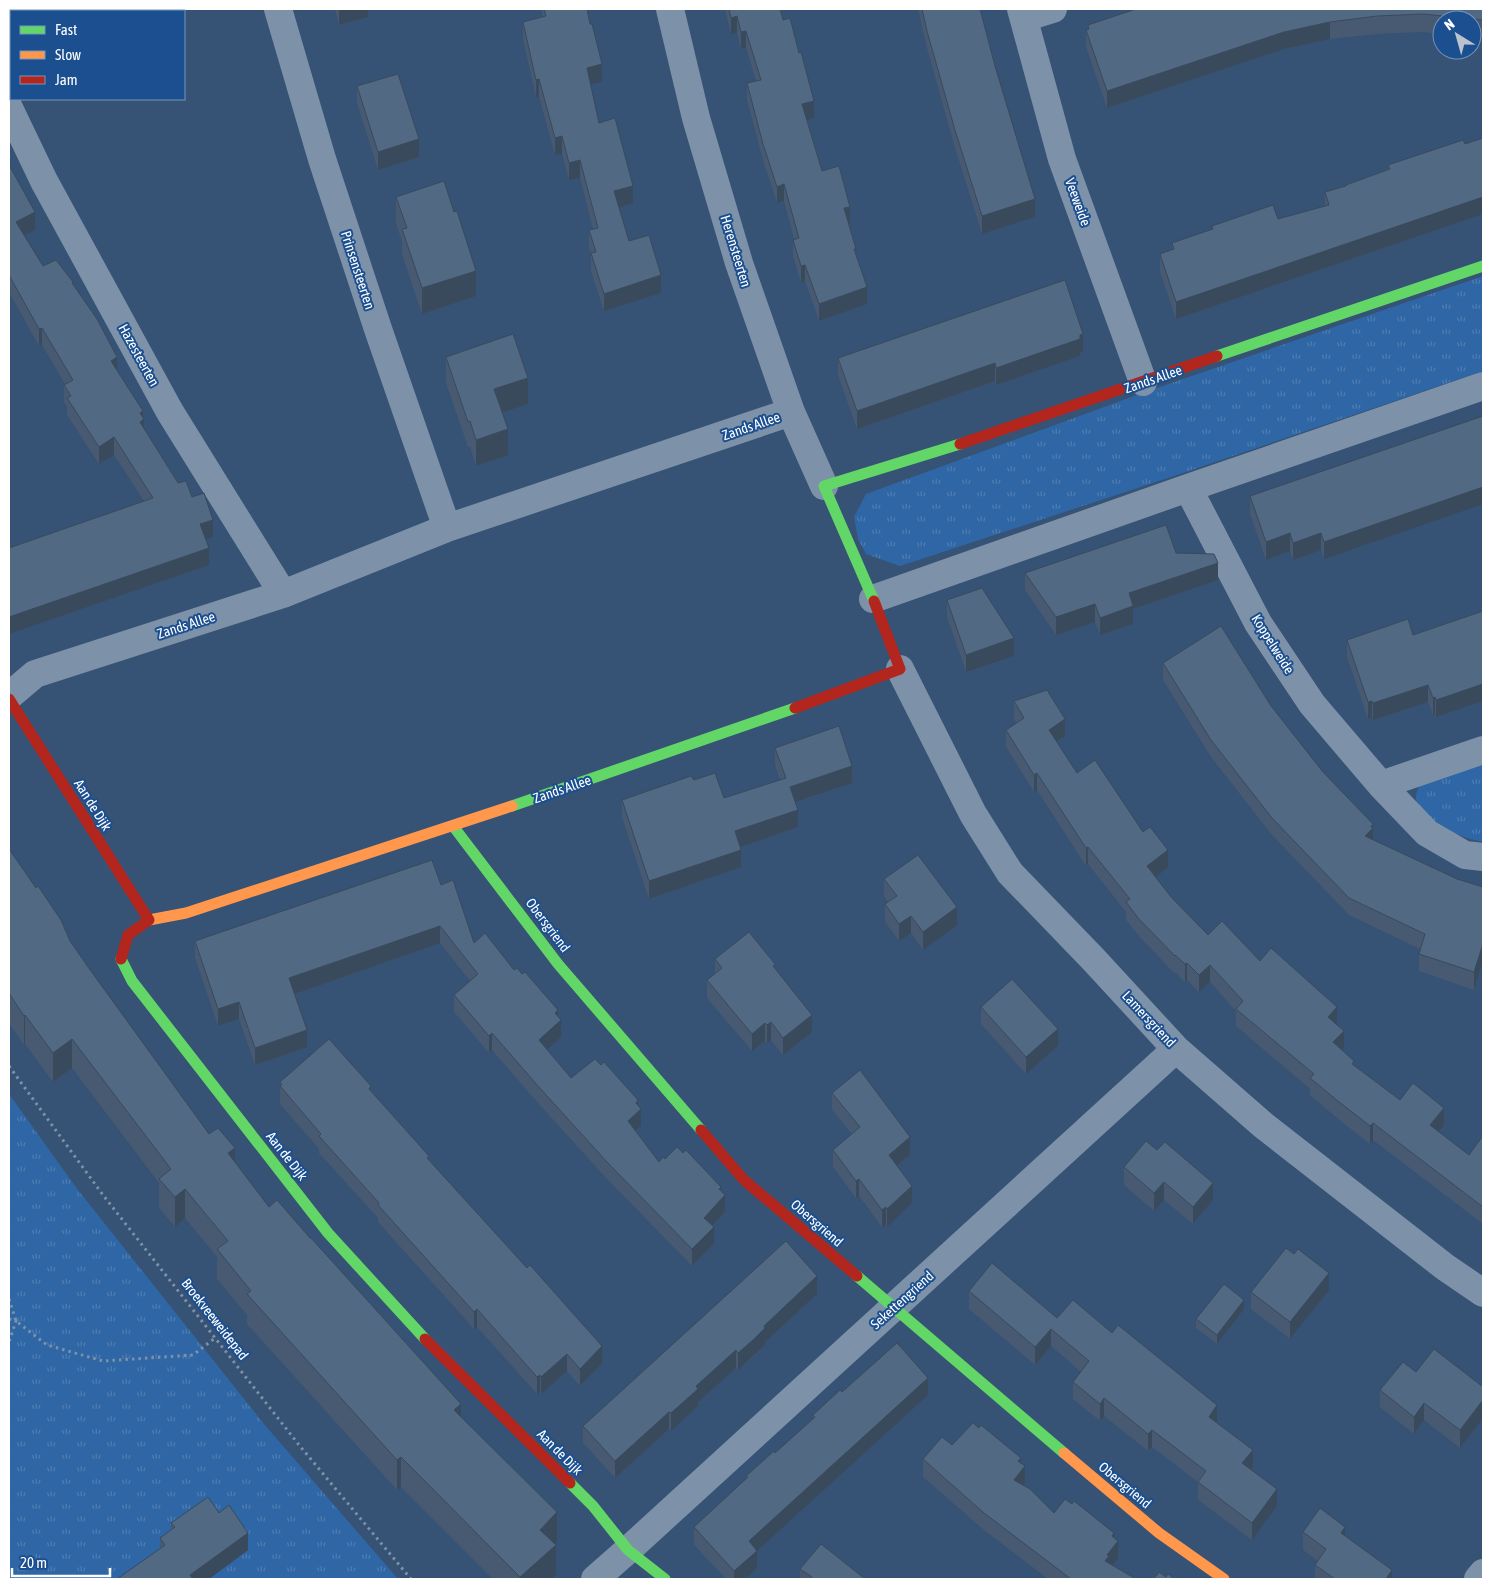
<svg xmlns="http://www.w3.org/2000/svg" width="1492" height="1588" viewBox="0 0 1492 1588" font-family="'Asap Condensed',sans-serif">
<style>
.grass{fill:url(#grass-tufts)}
.lines{fill:none;stroke-linecap:round;stroke-linejoin:round}
.path{stroke:#7d92a8;stroke-width:3;stroke-dasharray:2.5 4;stroke-linecap:butt}
.street{stroke:#7d92a8;stroke-width:28}
.fast{stroke:#63d668;stroke-width:11}
.slow{stroke:#ff974d;stroke-width:11}
.jam{stroke:#b3261e;stroke-width:11}
.wall{fill:#475a72}
.shaded-wall{fill:#394a5c}
.building{fill:#526984;stroke:#394a5c}
.labels{text-anchor:middle;stroke-width:4;stroke-linejoin:round;paint-order:stroke}
.street-label{font-size:14px;fill:#fff;stroke:#1b4f8f}
</style>
<defs>
<pattern id="grass-tufts" width="24" height="20" patternUnits="userSpaceOnUse" patternTransform="scale(1.25)"><rect width="24" height="20" fill="#2f66a5"/><path d="M3 7l-1-3M5 7V3M7 7l1-3M15 17l-1-3M17 17v-4M19 17l1-3" fill="none" stroke="#4e7db2"/></pattern>
</defs>
<rect width="100%" height="100%" fill="#365274"/>
<path class="grass" d="M1483 276V371L1171 477 900 566 866 554 858 539 854 517 866 494 1145 392Z
M1483 759V842C1461 837 1420 825 1416 799 1415 793 1420 785 1422 780Z
M9 1094 78 1190 264 1424 398 1579H9Z"/>
<g class="lines">
<path class="path" d="M9 1066 103 1195 299 1445 411 1579
M9 1299 16 1321 47 1345 103 1361 193 1355 215 1338
M9 1319 16 1321 9 1342"/>
<path class="street" d="M278 9 322 159 378 329 447 528
M670 9 696 118 739 263 791 412 824 486
M1021 9 1062 159 1143 382
M1024 18 1053 9
M9 108 44 181 170 412 283 594
M1188 488 1258 623 1312 704 1381 785 1427 833 1465 855 1483 857
M873 599 1188 488 1483 386
M900 669 973 814 1010 873 1094 960 1176 1049 1263 1125 1445 1267 1483 1293
M9 696 35 674 283 594 447 528 791 412
M1381 785 1483 750
M595 1579 628 1550 1176 1049
M1478 1579 1483 1573"/>
<path class="fast" d="M1217 356 1483 266
M874 601 824 486 960 444
M512 806 795 708
M453 826 558 964 701 1130
M121 959 132 981 328 1233 425 1339
M857 1276 1064 1453
M570 1483 593 1506 628 1550 665 1579"/>
<path class="slow" d="M149 920 186 913 512 806
M1064 1453 1159 1533 1224 1579"/>
<path class="jam" d="M960 444 1217 356
M9 699 149 920 128 935 121 959
M795 708 900 669 874 601
M701 1130 744 1180 857 1276
M425 1339 570 1483"/>
</g>
<path class="wall" d="M335 9H368V17L339 25Z
M541 9H587L602 82 590 84 599 123 633 203 619 207 629 241 661 293 604 311 591 271V253L589 248V230L593 229 580 178 569 180 562 154 555 155 539 97H536L523 39V22L543 17Z
M725 9H780L783 20 814 118 807 119 822 171 850 223 849 224 867 304 819 321 805 281 801 283 793 256V240L794 239 784 201 777 203 763 160 747 100V83L756 81 746 48 741 49 737 33 731 34Z
M918 9H980L1035 217 982 234 955 148 927 48Z
M1483 9V38L1472 37V20H1442V34L1423 32 1377 34 1330 39 1284 49 1107 108 1086 47V30L1088 29V25Z
M357 86 419 157 378 170 357 103Z
M1483 138V214L1176 319 1160 272V254L1172 250V243L1212 230V226L1278 219 1325 206V192L1346 187V185L1388 169V165L1465 144Z
M9 165 35 230 24 235 43 266 73 285 117 371 143 417 144 429 178 483 192 497 213 537 206 539 209 565 9 634V548L144 501 114 455 99 464 67 415V407L64 402V385L65 384 42 345 39 346 9 292Z
M396 197 476 296 422 314 402 254V241L396 223Z
M1083 351 1080 352V356L996 385 995 381 857 429 838 375V358Z
M446 357 528 404 502 412 508 455 476 466 470 447H468L446 383Z
M1483 416 1324 559 1321 550 1293 560 1290 551 1266 560 1250 514V496Z
M1176 553 1218 580 1133 609V624L1100 635 1095 622 1056 635 1025 590V573Z
M947 600 1014 656 966 672 947 617Z
M1483 611V701L1436 717 1435 714 1433 715 1428 702 1373 720 1372 718 1368 719 1347 657V640L1413 635Z
M1163 663 1271 706 1373 840 1457 879 1483 887V961L1474 990 1419 971V954L1420 949 1349 915 1272 835 1211 757 1163 680Z
M1014 701 1065 736 1057 742 1077 773 1143 832 1168 867 1155 877 1171 897 1208 935 1260 961 1337 1024 1336 1025 1344 1048 1342 1050 1354 1065 1400 1100 1444 1125 1438 1132 1469 1155 1483 1138V1224L1373 1140 1370 1144 1338 1119 1310 1095V1089L1236 1026V1011L1210 982 1199 992 1187 980 1185 982 1175 972V974L1139 936 1126 920V912L1088 864 1086 866 1037 790 1034 792 1006 747V730L1017 723 1014 719Z
M775 748 852 783 795 803 798 827 740 847 741 867 649 899 622 817V800L694 780 724 798 780 780 775 765Z
M9 849 88 967 209 1134 235 1162 269 1207 461 1416 557 1542 554 1544 556 1575 551 1579H493L401 1487 397 1490 247 1324V1315L217 1279V1257L185 1218 175 1227 159 1208V1183L72 1068 53 1082 25 1044 24 1045 9 1023Z
M884 879 957 925 923 950 911 933 899 941 885 922V904L888 902 884 896Z
M441 885 474 943 514 970 558 1016 561 1037 547 1049 571 1078 638 1105 641 1126 636 1131 659 1162 665 1159 721 1192 725 1212 713 1226 714 1244 692 1266 607 1179 538 1103 492 1050 489 1053 454 1012V995L470 981 440 943 295 994 307 1047 255 1065 239 1019 218 1026 195 958V941Z
M715 959 775 968 812 1032 783 1055 771 1040 767 1043 765 1041 752 1051 707 998V980L715 974Z
M981 1007 1058 1046 1026 1074 981 1024Z
M280 1082 371 1091 602 1364 580 1386 567 1371 541 1394 540 1392 537 1394 477 1327 474 1329 378 1222V1218L319 1153V1149L280 1104Z
M832 1093 910 1155 897 1166 912 1203 887 1227 886 1225 882 1227 859 1196 856 1198 833 1167V1150L852 1134 832 1110Z
M1124 1167 1213 1200 1193 1224 1164 1200 1154 1211 1124 1185Z
M1294 1254 1329 1290 1290 1339 1251 1309V1292Z
M969 1291 1057 1318 1217 1423 1253 1467 1251 1469 1277 1506 1252 1540 1198 1500V1482L1152 1447 1148 1451 1104 1416 1100 1421 1073 1399V1382L1081 1372 1051 1346 1035 1365 969 1309Z
M817 1294 765 1342V1345L752 1358 738 1370 736 1368 698 1402V1406L671 1431 669 1429 615 1478 583 1443V1426Z
M1244 1309 1217 1344 1196 1328V1319Z
M1416 1372 1483 1387V1418L1460 1448 1424 1420 1414 1434 1380 1407V1390Z
M842 1392 928 1395 757 1550V1568L745 1579H726L694 1545V1527L746 1479V1476L775 1453 813 1419V1415Z
M952 1445 1021 1462 1025 1483 1023 1486 1054 1513 1114 1537 1118 1558 1113 1565 1136 1579H1048L984 1530 923 1477V1459Z
M219 1513 248 1550 209 1579H117L160 1549V1538L171 1530V1523Z
M1303 1532 1345 1536 1392 1579H1315V1565L1318 1561 1303 1550Z
M800 1569 865 1579H800Z"/>
<path class="shaded-wall" d="M339 9H368V17L339 25Z
M737 16V33L731 34V18Z
M1330 22V39L1284 49 1107 108V91L1284 32Z
M746 31V48L741 49V32Z
M602 64V82L587 85V68Z
M539 79V97H536V80Z
M814 101V118L802 121V104Z
M562 136V154L555 155V138Z
M419 139V157L378 170V152Z
M580 160V178L569 180V163Z
M784 184V201L777 203V187Z
M633 186V203L614 209V191Z
M1483 197V214L1176 319V302Z
M1035 199V217L982 234V216Z
M850 207V223L844 225V208Z
M35 212V230L16 239V222Z
M805 265V281L801 283V266Z
M476 271V296L422 314V288Z
M661 275V293L604 311V294Z
M867 287V304L819 321V304Z
M42 328V345L39 346V329Z
M1083 334V351L1080 352V356L996 385V368Z
M117 357V375L111 361Z
M995 363V381L857 429V411Z
M528 378V404L494 415V389Z
M143 411V420L144 419V436L140 439V413Z
M508 429V455L476 466V440Z
M114 437V455L99 464V447Z
M1483 487V504L1324 559V542Z
M213 520V537L200 541V524Z
M1290 533V551L1266 560V542Z
M1321 533V550L1293 560V543Z
M209 548V565L9 634V617Z
M1218 563V580L1133 609V624L1100 635V618L1129 593Z
M1095 604V622L1056 635V617Z
M1014 638V656L966 672V655Z
M1483 684V701L1436 717V700Z
M1428 685V702L1373 720V703Z
M1435 697V714L1433 715V698Z
M1372 701V718L1368 719V702Z
M1065 719V736L1049 747V730Z
M852 766V783L790 804V787Z
M1037 773V790L1034 792V775Z
M798 810V827L735 849V831Z
M1373 824V842L1365 836Z
M1088 847V864L1086 866V848Z
M741 850V867L649 899V881Z
M1168 850V867L1147 884V866Z
M957 907V925L923 950V932Z
M911 916V933L899 941V924Z
M440 926V943L289 996V978Z
M1483 944V961L1474 990V972Z
M1187 963V980L1185 982V964Z
M1210 965V982L1199 992V975Z
M239 1002V1019L218 1026V1009Z
M1337 1007V1024L1328 1035V1017Z
M558 1010V1022L561 1020V1037L539 1057V1040L555 1013Z
M25 1015V1044L24 1045V1016Z
M812 1015V1032L783 1055V1038Z
M771 1022V1040L767 1043V1025Z
M765 1023V1041L752 1051V1034Z
M1058 1029V1046L1026 1074V1057Z
M307 1030V1047L255 1065V1048Z
M1344 1031V1048L1333 1060V1042Z
M492 1033V1050L489 1053V1036Z
M72 1039V1068L53 1082V1053Z
M638 1100V1112L641 1109V1126L628 1138V1121L636 1103Z
M1444 1108V1125L1430 1143V1125Z
M1373 1123V1140L1370 1144V1126Z
M910 1137V1155L889 1172V1155Z
M235 1148V1177L228 1153Z
M859 1179V1196L856 1198V1181Z
M1164 1182V1200L1154 1211V1193Z
M1213 1183V1200L1193 1224V1207Z
M912 1186V1203L887 1227V1209Z
M721 1187V1199L725 1195V1212L704 1235V1218L719 1189Z
M185 1189V1218L175 1227V1197Z
M886 1207V1225L882 1227V1210Z
M714 1227V1244L692 1266V1249Z
M1329 1273V1290L1290 1339V1322Z
M817 1276V1294L765 1342V1345L738 1370V1353L764 1326Z
M1244 1300V1309L1217 1344V1335Z
M477 1309V1327L474 1329V1312Z
M1051 1329V1346L1035 1365V1347Z
M602 1346V1364L580 1386V1369Z
M736 1350V1368L698 1402V1406L671 1431V1413L696 1386Z
M567 1354V1371L541 1394V1377Z
M540 1375V1392L537 1394V1377Z
M928 1378V1395L749 1558V1541Z
M1104 1398V1416L1100 1421V1404Z
M1483 1400V1418L1460 1448V1430Z
M1424 1403V1420L1414 1434V1417Z
M461 1404V1433L454 1410Z
M1217 1405V1423L1209 1434V1417Z
M669 1412V1429L615 1478V1461Z
M1152 1430V1447L1148 1451V1434Z
M1253 1450V1467L1242 1480V1463Z
M401 1457V1487L397 1490V1460Z
M1021 1458V1471L1025 1466V1483L1014 1497V1480L1018 1461Z
M1277 1489V1506L1252 1540V1523Z
M557 1512V1542L540 1559V1530Z
M1345 1527V1544L1341 1533Z
M248 1533V1550L209 1579H190V1575Z
M1114 1533V1547L1118 1541V1558L1109 1570 1105 1561 1107 1555 1112 1536Z
M556 1545V1575L551 1579H520V1577Z
M757 1551V1568L745 1579H734V1571Z
M1392 1570V1579H1386Z"/>
<path class="building" d="M544 9H587L590 24H592L602 64 587 68 599 123 615 118 633 186 614 191 629 241 649 235 661 275 604 294 591 253 596 252 589 230 598 228 580 160 569 163 562 136 555 138 539 79 536 80 523 22 546 16Z
M729 9H780L783 20 790 18 799 53 801 52 814 101 802 104 822 171 839 166 850 207 844 208 856 249H854L867 287 819 304 805 265 801 266 793 240 799 238 784 184 777 187 763 144 747 83 761 80 746 31 741 32 737 16 731 18Z
M922 9H980L995 66 1035 199 982 216 955 130 927 31Z
M1136 9H1483V20L1423 14 1377 16 1330 22 1284 32 1107 91 1086 30 1089 29 1088 25Z
M398 74 419 139 378 152 357 86Z
M1483 138V197L1176 302 1160 254 1174 249 1172 243 1213 229 1212 226 1273 205 1278 219 1329 205 1325 192 1346 186V185L1390 169 1388 165 1463 140 1465 144Z
M9 165 35 212 16 222 43 266 56 260 73 282 72 283 97 319 117 357 111 361 143 411 140 413 144 419 140 422 178 483 186 481 192 497 204 493 213 520 200 524 209 548 9 617V548L153 498 114 437 99 447 67 398 71 396 64 385 73 380 42 328 39 329 9 275Z
M444 181 454 212 457 211 476 271 422 288 402 229 407 228 396 197Z
M1065 280 1083 334 1080 335V339L996 368 995 363 857 411 838 358Z
M513 334 528 378 494 389 508 429 476 440 470 421 468 422 446 357Z
M1483 416V487L1324 542 1321 533 1293 543 1290 533 1266 542 1250 496Z
M1166 525 1176 553 1214 554 1218 563 1129 593 1133 606 1100 618 1095 604 1056 617 1025 573Z
M982 588 1014 638 966 655 947 600Z
M1483 611V684L1436 700 1435 697 1433 698 1428 685 1373 703 1372 701 1368 702 1347 640 1408 619 1413 635Z
M1221 626 1271 706 1323 772 1373 824 1371 827 1373 828 1365 836 1457 879 1483 887V944L1474 972 1419 954 1425 934 1349 898 1272 818 1211 740 1163 663Z
M1047 690 1065 719 1049 730 1077 773 1095 760 1143 832 1150 827 1168 850 1147 866 1171 897 1208 935 1222 921 1260 961 1271 948 1337 1007 1328 1017 1344 1031 1333 1042 1354 1061 1352 1064 1400 1100 1413 1083 1444 1108 1430 1125 1469 1155 1482 1137 1483 1138V1207L1373 1123 1370 1126 1338 1101 1310 1078 1314 1074 1236 1009 1243 1001 1210 965 1199 975 1187 963 1185 964 1175 955V956L1139 919 1126 902 1130 899 1088 847 1086 848 1037 773 1034 775 1006 730 1024 718 1014 701Z
M839 726 852 766 790 787 798 810 735 831 741 850 649 881 622 800 691 776 694 780 715 773 724 798 786 778 775 748Z
M9 849 36 888 38 886 61 920 70 941 88 967 209 1134 218 1128 235 1148 228 1153 269 1207 277 1200 310 1238H311L461 1404 454 1410 557 1512 540 1530 556 1545 520 1577 401 1457 397 1460 247 1294 251 1291 217 1249 228 1241 185 1189 175 1197 159 1179 171 1169 72 1039 53 1053 25 1015 24 1016 9 993Z
M918 855 957 907 923 932 911 916 899 924 885 904 897 896 884 879Z
M432 860 441 885 453 880 474 943 485 933 514 970 517 968 522 974 525 972 558 1010 555 1013 561 1020 539 1040 571 1078 595 1059 601 1065 604 1062 638 1100 636 1103 641 1109 628 1121 659 1162 663 1157 665 1159 677 1147 683 1153 686 1150 721 1187 719 1189 725 1195 704 1218 714 1227 692 1249 607 1162 538 1086 492 1033 489 1036 454 995 478 974 440 926 289 978 307 1030 255 1048 239 1002 218 1009 195 941Z
M749 932 775 964 773 966 812 1015 783 1038 771 1022 767 1025 765 1023 752 1034 707 980 722 968 715 959Z
M1012 979 1058 1029 1026 1057 981 1007Z
M329 1039 371 1086 369 1089 429 1156 427 1158 527 1268 530 1265 602 1346 580 1369 567 1354 541 1377 540 1375 537 1377 477 1309 474 1312 378 1205 379 1203 319 1136 321 1134 280 1086 282 1085 280 1082Z
M860 1070 910 1137 889 1155 912 1186 887 1209 886 1207 882 1210 859 1179 856 1181 833 1150 860 1127 832 1093Z
M1146 1141 1157 1150 1165 1142 1213 1183 1193 1207 1164 1182 1154 1193 1124 1167Z
M786 1241 817 1276 764 1326 765 1328 752 1341 738 1353 736 1350 696 1386 698 1389 671 1413 669 1412 615 1461 583 1426Z
M1286 1248 1294 1254 1298 1249 1329 1273 1290 1322 1251 1292Z
M992 1263 1057 1318 1073 1300 1112 1333 1118 1325 1217 1405 1209 1417 1253 1450 1242 1463 1277 1489 1252 1523 1198 1482 1206 1471 1152 1430 1148 1434 1104 1398 1100 1404 1073 1382 1089 1361 1051 1329 1035 1347 969 1291Z
M1224 1284 1244 1300 1217 1335 1196 1319Z
M897 1343 928 1378 749 1541 757 1551 734 1571 694 1527 748 1477 746 1476 774 1451 775 1453 815 1417 813 1415 840 1390 842 1392Z
M1434 1349 1483 1387V1400L1460 1430 1424 1403 1414 1417 1380 1390 1403 1362 1416 1372Z
M973 1423 979 1428 981 1425 1021 1458 1018 1461 1025 1466 1014 1480 1030 1489 1054 1513 1065 1499 1072 1504 1074 1501 1114 1533 1112 1536 1118 1541 1107 1555 1109 1556 1105 1561 1136 1579H1071L984 1513 923 1459 942 1437 952 1445Z
M208 1497 219 1513 229 1505 248 1533 190 1575 193 1579H117L165 1545 160 1538 175 1527 171 1523Z
M1320 1508 1345 1527 1341 1533 1392 1570 1386 1579H1335L1315 1565 1326 1549 1303 1532Z
M821 1544 865 1579H810L812 1577 800 1569Z
M1159 1572 1166 1577 1168 1574 1174 1579H1154Z"/>
<g class="labels">
<g class="street-label">
<text transform="translate(1078 202) rotate(70)" y="5">Veeweide</text>
<text transform="translate(736 251) rotate(73)" y="5">Herensteerten</text>
<text transform="translate(358 270) rotate(72)" y="5">Prinsensteerten</text>
<text transform="translate(139 355) rotate(61)" y="5">Hazesteerten</text>
<text transform="translate(1153 379) rotate(-19)" y="5">Zands Allee</text>
<text transform="translate(751 426) rotate(-19)" y="5">Zands Allee</text>
<text transform="translate(186 625) rotate(-18)" y="5">Zands Allee</text>
<text transform="translate(1273 644) rotate(58)" y="5">Koppelweide</text>
<text transform="translate(562 789) rotate(-19)" y="5">Zands Allee</text>
<text transform="translate(93 805) rotate(58)" y="5">Aan de Dijk</text>
<text transform="translate(548 925) rotate(53)" y="5">Obersgriend</text>
<text transform="translate(1149 1019) rotate(47)" y="5">Lamersgriend</text>
<text transform="translate(287 1156) rotate(52)" y="5">Aan de Dijk</text>
<text transform="translate(817 1223) rotate(41)" y="5">Obersgriend</text>
<text transform="translate(902 1300) rotate(-42)" y="5">Sekettengriend</text>
<text transform="translate(215 1319) rotate(52)" y="5">Broekveeweidepad</text>
<text transform="translate(560 1452) rotate(45)" y="5">Aan de Dijk</text>
<text transform="translate(1125 1485) rotate(40)" y="5">Obersgriend</text>
</g>
</g>
<rect width="1492" height="1588" fill="none" stroke="#ffffff" stroke-width="20"/>
<rect x="10" y="10" width="175" height="90" fill="#1b4f8f" stroke="#7695bc"/>
<rect x="20" y="26" width="25" height="8" fill="#63d668" stroke="#7695bc"/>
<text x="55" y="35" font-size="15" fill="#ffffff">Fast</text>
<rect x="20" y="51" width="25" height="8" fill="#ff974d" stroke="#7695bc"/>
<text x="55" y="60" font-size="15" fill="#ffffff">Slow</text>
<rect x="20" y="76" width="25" height="8" fill="#b3261e" stroke="#7695bc"/>
<text x="55" y="85" font-size="15" fill="#ffffff">Jam</text>
<g transform="translate(1457 35) rotate(323)"><circle r="24" fill="#1b4f8f" stroke="#7695bc"/>
<path d="M0-4L9 19L0 12L-9 19Z" fill="#b9c2ce"/>
<text y="-8" font-size="14" font-weight="bold" text-anchor="middle" fill="#ffffff">N</text>
</g>
<path d="M12 1568v8h98v-8" fill="none" stroke="#ffffff" stroke-width="2.5"/>
<text x="20" y="1568" font-size="15" fill="#ffffff" stroke="#1b4f8f" stroke-width="4" paint-order="stroke">20 m</text>
</svg>
